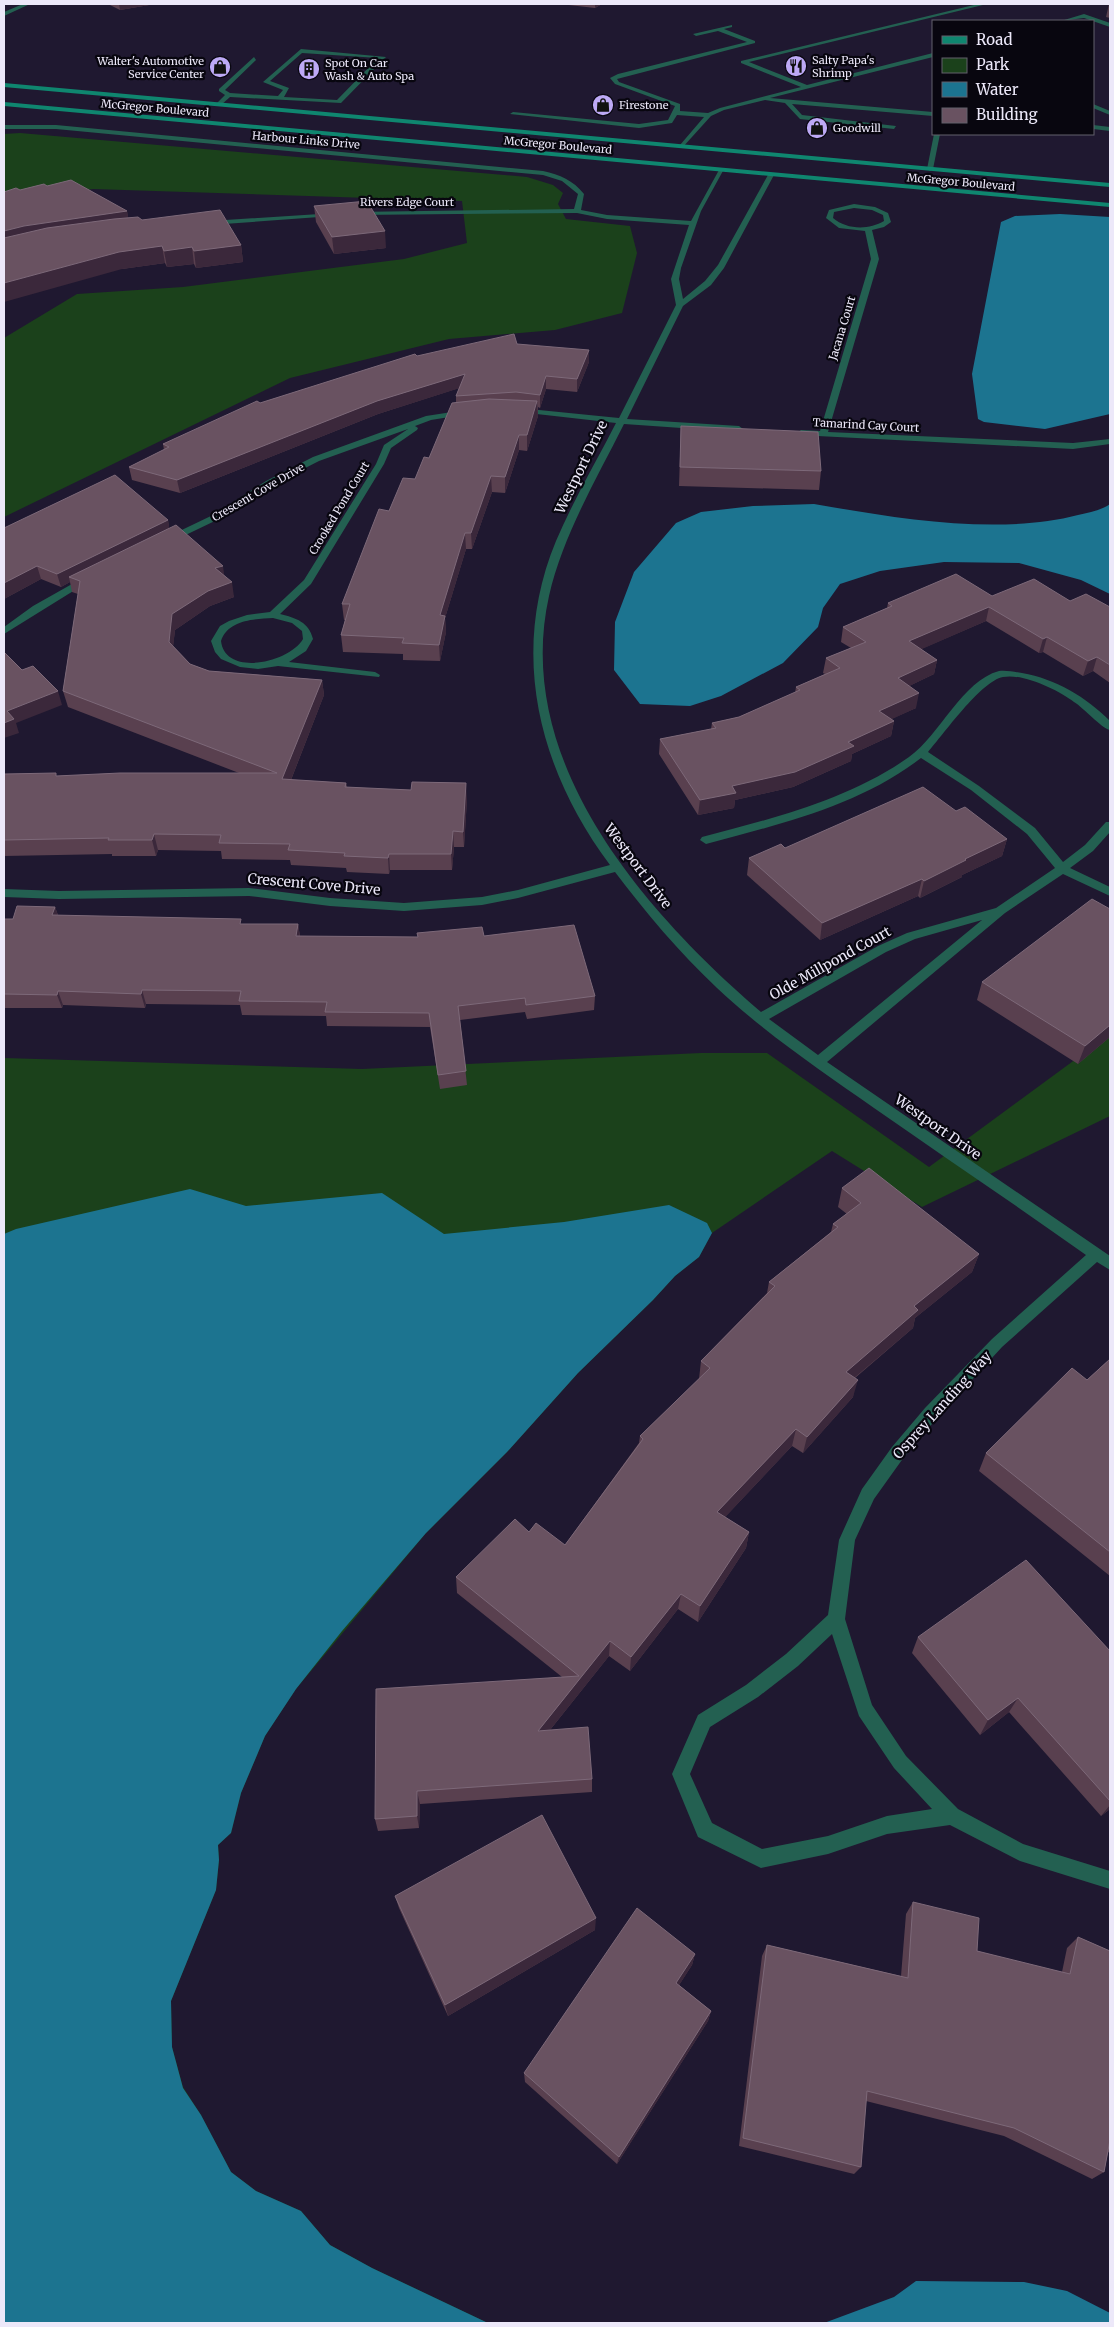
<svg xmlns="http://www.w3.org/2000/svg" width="1114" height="2327" viewBox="0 0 1114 2327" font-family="Merriweather,serif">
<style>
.green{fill:#1b411b}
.water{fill:#1c7490}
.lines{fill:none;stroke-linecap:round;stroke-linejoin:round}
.service{fill:#236051;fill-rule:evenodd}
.minor{fill:#236051;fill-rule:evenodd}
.secondary{fill:#0f866f;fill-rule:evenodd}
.wall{fill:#59404f}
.shaded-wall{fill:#3b283b}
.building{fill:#695261;stroke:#7d6979}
.labels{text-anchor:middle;stroke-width:4.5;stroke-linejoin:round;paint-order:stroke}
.far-poi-label{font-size:11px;fill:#ece8f9;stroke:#08060f;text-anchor:start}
.far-street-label{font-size:11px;fill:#ece8f9;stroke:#08060f}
.street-label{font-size:14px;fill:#ece8f9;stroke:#08060f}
</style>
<rect width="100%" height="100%" fill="#1f1830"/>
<path class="green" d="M20 133 527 177 553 185 563 193 558 204 566 219 630 226 637 253 622 313 555 330 449 339 290 378 4 517V338L77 294 183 287 404 259 467 243 462 201 93 189 4 201V134Z
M1110 1034V1116L922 1207 832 1151 712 1233 699 1257 675 1276 653 1300 578 1373 507 1452 426 1533 296 1689 265 1736 241 1793 231 1833 218 1845 219 1860 216 1890 171 2001 172 2047 183 2087 201 2115 231 2172 256 2191 301 2211 330 2245 372 2268 488 2323H4V1058L362 1069 701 1053H767L929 1167Z"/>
<path class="water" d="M1060 214 1110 217V414L1045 429 984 422 978 419 972 374 1001 222 1015 216Z
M814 504C895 518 998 536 1078 515 1090 512 1100 511 1110 504V594L1081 580 1019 563 944 562 880 571 840 584 823 608 818 627 783 663 721 696 690 706 640 704 614 670 615 622 634 572 676 523 701 512 753 506Z
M190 1189 246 1206 382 1193 444 1234 564 1222 669 1205 707 1223 712 1233 699 1257 675 1276 653 1300 578 1373 507 1452 426 1533 342 1631 296 1689 265 1736 241 1793 231 1833 218 1845 219 1860 216 1890 171 2001 172 2047 183 2088 201 2115 231 2172 256 2191 301 2211 330 2245 372 2268 488 2323H4V1234L16 1229Z
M916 2281 1024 2282 1067 2291 1110 2313V2323H824L894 2297Z"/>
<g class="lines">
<path class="service" d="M978 4H987L749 62 807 85 933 53V57L770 98 933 112V116L792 104 802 115 896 126 894 129 800 119 785 103 765 100 724 110 711 116 682 148 680 145 704 117 677 115 672 123 639 128 510 114 513 112 639 124 668 120 675 106 615 84 610 78 618 74 747 42 718 31 696 36 693 34 732 25V27L724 29 755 41V43L617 79 619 82 680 104V111L708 113 720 108 801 87 741 63V61Z
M1084 14 1110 23V27L1084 18 1061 21Z
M301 49 386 57 341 103 230 97 221 105 216 104 225 95 219 91V89L254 57 256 60 225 90 230 93 278 96 283 90 263 82ZM302 53 378 58 337 100 284 97 289 88 270 81Z
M1093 104 1110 111V115L1093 108Z
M1093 125 1110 127V131L1093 129Z
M934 134H940L933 169 930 171 927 169Z"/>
<path class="minor" d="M23 4H30L4 16V12Z
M4 125H56L543 171C560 175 573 180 584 194L581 210 607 215 691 221 719 170 724 169 701 211 681 268 679 279 683 299 705 281 718 265 768 175 771 173 774 175 724 268 711 285 683 306 627 419 739 426 743 429 739 432 624 424C596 480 563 535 549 596 512 762 645 912 761 1012L878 946 907 933 996 908 1055 868 1027 834 971 790 921 758C859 806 780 824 706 844L700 840 702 837C774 818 848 800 909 757 940 735 962 681 999 671 1006 670 1015 672 1022 673 1056 679 1086 697 1110 721V730C1101 728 1084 708 1074 702 1058 690 1023 673 1003 677 981 681 943 735 928 752L979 786 1035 828 1063 862 1085 845 1106 822H1110V832L1093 851 1070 868 1110 887V896L1063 874 1005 913 827 1062 1110 1256V1270L1097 1262 1002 1347 937 1418 904 1457 874 1499 855 1540 845 1619 872 1705 906 1756 958 1809 1023 1844 1110 1871V1889L1020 1861 950 1825 887 1834 828 1854 761 1868 698 1837 672 1774 698 1715 746 1685 786 1654 828 1615 839 1540 862 1489 892 1447 925 1408 992 1339 1086 1255C1016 1205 944 1157 874 1108 820 1070 765 1033 717 988 679 952 646 913 615 872L518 898 482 905 404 911 330 906 249 896 59 899 4 897V889L59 891 249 888 330 898 404 903 482 897 518 890 610 865C539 770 509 654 556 541 573 501 596 462 616 423L519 412 515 410 519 408 619 418 676 305 671 279 689 225 607 219 577 213 355 215 353 214V212L574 209 578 194 562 181 543 175 56 129H4ZM982 920 818 1055 769 1019 886 952 915 939ZM832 1634 859 1716 894 1768 932 1809 887 1816 828 1836 762 1849 712 1823 690 1774 710 1727 758 1697 798 1666Z
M854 204 875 207 888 213 891 222 884 227 872 230 879 259 828 432 1073 443 1110 439V444L1073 449 798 435 797 433 801 430 820 431 871 259 865 231 839 228 826 218 829 210ZM854 208 872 210 883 215 884 221C869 230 847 230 833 218L834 212Z
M335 213V215L333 216 210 225 207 223 210 221Z
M465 410 469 412 468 414 431 420 415 426 418 428 417 430 391 448 384 464 311 584 280 614C296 618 309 622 313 639L306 651 289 662 375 672 380 675 379 677 278 666 258 669 240 667 221 659 215 652 211 641 220 626 229 621 247 615 270 612 304 580 376 464 384 445 408 429 319 461 272 485 219 519 171 542H165V538L213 515 266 481 313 457 426 416ZM273 618 292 623 302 631 303 639C289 663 225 677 221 641 228 620 254 619 273 618Z
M88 575 91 576V580L4 634V627L33 606Z"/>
<path class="secondary" d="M4 83 1110 183V187L4 87Z
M4 102 1110 203V207L4 106Z"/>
</g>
<path class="wall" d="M108 4H155L120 10Z
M560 4H602L595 8Z
M1109 4H1110V18L1106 17Z
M47 186 127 211 128 218 142 220 241 245 243 262 196 268 194 264 167 267 165 263 122 269 20 190Z
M314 206 386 248 334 254 316 222Z
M589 350V362L577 392 546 389 540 408 538 407V416L527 451 519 450 505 493 492 492 472 549H466L445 618 446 632 440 661 403 660V654L343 652 341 635 345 620H344L342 604 389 511 415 479 429 458 456 402V396L459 388 378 414 180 493 132 480 129 467 164 450 163 444 260 403 417 356Z
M681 426 821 471 819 490 679 486Z
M168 520 169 528 225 576 234 597 210 606 175 630 173 646 190 664 209 671 322 680 324 695 291 780 346 783 347 787 467 799 464 847H454L452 870H390L389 874 347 872 346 868 291 865 290 860 222 859 221 851 158 850 156 856H112V854L4 856V774L57 776 239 773 68 707 63 691 78 594 72 592 70 582 61 587 41 579 4 599V528Z
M992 596 1070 601 1110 607V683L1093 671 1083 676 1043 652 1039 653 986 621 921 649 937 660 934 674 909 686 916 708 891 719 894 721 891 736 852 754 851 761 793 787 735 800 734 808 698 815 659 754 660 739 711 729 712 723 739 717 795 693 796 687 825 674 823 673 826 658 851 648 841 642 843 627 887 608 888 603Z
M956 811 1007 839 1002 856 962 875V877L920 898 918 896 820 940 747 875 749 858 785 848Z
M55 907 58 915 242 924H298L300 936 418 937 484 936 595 996 594 1010 527 1019 525 1012 460 1020 467 1085 440 1089 430 1027 327 1026 326 1016 242 1015 240 1005 146 1004 145 1008 63 1005 62 1008H4V919H13Z
M1110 909V1037L1078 1064 977 1000 982 982Z
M842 1188 979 1254 972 1272 915 1318 913 1328 855 1378 853 1397 803 1453 792 1446 725 1517 749 1532 746 1548 698 1622 678 1609 630 1671 609 1656 550 1730 592 1779V1792L420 1804 419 1828 378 1831 375 1819 562 1677 457 1593 456 1577 529 1532 565 1545 639 1443 640 1436 699 1379 701 1361 767 1293 769 1282 831 1232 833 1224 847 1214 838 1207Z
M1110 1359V1576L979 1471 986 1453 1087 1380Z
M918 1637 1110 1651V1809L1101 1816 1009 1712 980 1735 912 1653Z
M395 1896 595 1930 448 2016 399 1908Z
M913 1902 977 1951 1062 1972 1067 1948 1078 1937 1110 1951V2153L1108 2152 1104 2172 1092 2179 1004 2136 866 2101 861 2167 854 2174 739 2146 762 1956 767 1945 901 1976 906 1914Z
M695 1954 692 1965 679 1985 711 2011 708 2021 617 2164 525 2082 524 2073Z"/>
<path class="shaded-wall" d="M119 4H155L120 10Z
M595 4H602L595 8Z
M127 211 130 227 4 248V231L24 226Z
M385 231 386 248 334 254 332 237Z
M241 245 243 262 196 268 194 251Z
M162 246 165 263 122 269 4 302V283L119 252Z
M192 247 194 264 167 267 164 251Z
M589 350V362L577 392V379Z
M465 374 466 386 378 414 180 493 177 480 377 401Z
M546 376V389L540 408V395Z
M537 401 538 416 527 451V435Z
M519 435V450L505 493V477Z
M491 476 492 492 472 549 471 533Z
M168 520 170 533 69 577 70 582 61 587 57 574Z
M465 533 466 549 445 618 446 632 440 661 439 645 440 615Z
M37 566 41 579 4 599V583Z
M223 566 225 581 215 568Z
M232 582 234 597 210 606 175 630 172 657 169 642 172 614 208 591Z
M989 607 986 621 906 656 909 641Z
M1047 637 1043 652 1039 653 1043 639Z
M1097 657 1093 671 1083 676 1088 661Z
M937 660 934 674 895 693 898 678Z
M322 680 324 695 285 795 282 779Z
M58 691 62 705 16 723 19 733 4 738V723L7 711Z
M919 693 916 708 877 726 879 711Z
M894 721 891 736 852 754 851 761 793 787 735 800 734 808 698 815 700 800 732 786 848 742Z
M466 783 467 799 464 847 463 832Z
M453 831 454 847 452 870 451 854Z
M154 834 158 850 156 856 152 840Z
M1007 839 1002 856 962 875V877L920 898 924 881 965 859Z
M389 854 390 870 389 874 388 858Z
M922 879 918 896 820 940 822 923Z
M55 907 60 921 52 915Z
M298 924 300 938 296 936Z
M142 990 146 1004 145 1008 141 994Z
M58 991 63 1005 62 1008 57 995Z
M1110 1025V1037L1078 1064 1085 1046Z
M979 1254 972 1272 915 1318 913 1328 841 1389 846 1372 914 1306Z
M858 1380 853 1397 803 1453 807 1437Z
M796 1429 792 1446 714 1529 717 1512Z
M749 1532 746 1548 698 1622 700 1606Z
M681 1594 678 1609 630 1671 631 1657Z
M610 1641 609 1656 538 1745V1731Z
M1018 1698 1009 1712 980 1735 988 1720Z
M417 1791 420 1804 419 1828 417 1816Z
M1110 1805V1809L1101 1816Z
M596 1918 595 1930 448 2016 445 2005Z
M695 1954 692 1965 674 1993 676 1983Z
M711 2011 708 2021 617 2164 619 2157Z"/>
<path class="building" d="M71 180 127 211 24 226 4 231V192L16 188 20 190 44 184 47 186Z
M367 201 385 231 332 237 314 206Z
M220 210 241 245 194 251 192 247 164 251 162 246 119 252 4 283V238L47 228 114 219 138 217 142 220Z
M514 334 517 344 589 350 577 379 546 376 540 395 516 392 456 396 465 374 377 401 177 480 129 467 169 447 163 444 257 401 260 403 415 354 417 356Z
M489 399 537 401 527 435H519L505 477 491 476 471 533H465L440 615 445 616 439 645 402 643 404 638 341 635 350 604H342L379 509 389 511 403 478 415 479 424 457 429 458 452 403Z
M681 426 818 432 821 471 680 467Z
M115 475 168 520 57 574 37 566 4 583V528Z
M176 525 223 566 215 568 232 582 208 591 172 614 169 642 190 664 209 671 322 680 282 779 346 783 345 787 411 790 412 782 466 783 463 832 453 831 451 854H389L388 858 344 856 345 853 288 850 290 844 219 843 221 835 154 834 152 840H108L109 838 4 840V774L56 773V776L120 773H277L63 691 80 581 69 577Z
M956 574 992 596 1034 579 1070 601 1086 594 1110 607V665L1097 657 1088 661 1047 637 1043 639 989 607 909 641 937 660 898 678 919 693 879 711 894 721 848 742 854 746 795 772 732 786 736 793 700 800 660 739 716 728 712 723 739 717 800 690 796 687 840 668 826 658 866 642 843 627 892 606 888 603Z
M4 652 22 670 33 666 58 691 7 711 14 719 4 723Z
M923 787 956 811 965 807 1007 839 965 859 966 860 924 881 922 879 822 923 749 858 781 844 785 848Z
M1092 899 1110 909V1025L1085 1046 982 982Z
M17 906 55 907 52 915 241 919 240 924H298L296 936 418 937 417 933 482 927 484 936 574 925 595 996 526 1005 525 998 458 1006 466 1071 438 1075 429 1013 325 1012 327 1002 239 1001 241 991 142 990 141 994 58 991 57 995 4 994V919H13Z
M869 1168 979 1254 914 1306 918 1310 846 1372 858 1380 807 1437 796 1429 717 1512 749 1532 700 1606 681 1594 631 1657 610 1641 538 1731 588 1727 592 1779 417 1791V1816L375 1819 376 1689 579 1676 456 1577 515 1519 529 1532 536 1523 565 1545 643 1439 640 1436 710 1368 701 1361 775 1286 769 1282 838 1227 833 1224 861 1203 842 1188Z
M1110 1359V1552L986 1453 1072 1368 1087 1380Z
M1026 1560 1110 1651V1801L1018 1698 988 1720 918 1637Z
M542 1815 596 1918 445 2005 395 1896Z
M913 1902 979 1918 977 1951 1070 1974 1078 1937 1110 1951V2140L1104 2172 1014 2128 867 2091 861 2167 743 2138 767 1945 908 1978Z
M637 1908 695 1954 676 1983 711 2011 619 2157 524 2073Z"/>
<defs>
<g id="restaurant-disc" transform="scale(1.125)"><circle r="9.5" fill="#bda9f5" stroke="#08060f"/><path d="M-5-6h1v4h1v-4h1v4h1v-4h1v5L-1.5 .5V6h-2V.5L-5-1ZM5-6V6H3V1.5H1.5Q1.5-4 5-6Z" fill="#111"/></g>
<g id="shop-disc" transform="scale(1.125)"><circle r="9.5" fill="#bda9f5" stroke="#08060f"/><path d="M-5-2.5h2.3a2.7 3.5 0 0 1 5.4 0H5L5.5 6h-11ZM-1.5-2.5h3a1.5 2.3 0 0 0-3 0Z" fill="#111"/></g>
<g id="building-disc" transform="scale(1.125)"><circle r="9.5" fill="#bda9f5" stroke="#08060f"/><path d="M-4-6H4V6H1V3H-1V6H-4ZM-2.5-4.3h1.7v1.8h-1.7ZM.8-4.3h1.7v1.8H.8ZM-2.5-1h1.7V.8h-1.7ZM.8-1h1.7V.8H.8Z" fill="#111"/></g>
</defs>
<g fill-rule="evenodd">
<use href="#restaurant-disc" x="796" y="66"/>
<use href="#shop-disc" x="220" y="67"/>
<use href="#building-disc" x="309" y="69"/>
<use href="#shop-disc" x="603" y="105"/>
<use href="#shop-disc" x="817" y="128"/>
</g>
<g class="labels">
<g class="far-poi-label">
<text x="812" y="64">Salty Papa's<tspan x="812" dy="13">Shrimp</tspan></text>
<text x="204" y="65" text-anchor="end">Walter's Automotive<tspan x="204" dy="13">Service Center</tspan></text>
<text x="325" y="67">Spot On Car<tspan x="325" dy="13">Wash &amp; Auto Spa</tspan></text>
<text x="619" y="109">Firestone</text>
<text x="833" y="132">Goodwill</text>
</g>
<g class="far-street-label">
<text transform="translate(155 108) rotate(5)" y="4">McGregor Boulevard</text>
<text transform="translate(306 140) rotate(5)" y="4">Harbour Links Drive</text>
<text transform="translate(558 145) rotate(5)" y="4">McGregor Boulevard</text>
<text transform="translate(961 182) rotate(5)" y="4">McGregor Boulevard</text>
<text x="407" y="206">Rivers Edge Court</text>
<text transform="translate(842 328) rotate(-73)" y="4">Jacana Court</text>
<text transform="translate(866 425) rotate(3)" y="4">Tamarind Cay Court</text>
<text transform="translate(258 492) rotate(-30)" y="4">Crescent Cove Drive</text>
<text transform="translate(339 508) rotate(-59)" y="4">Crooked Pond Court</text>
</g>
<g class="street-label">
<text transform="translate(581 467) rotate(-64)" y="5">Westport Drive</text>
<text transform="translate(638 866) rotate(53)" y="5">Westport Drive</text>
<text transform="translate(314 884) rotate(5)" y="5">Crescent Cove Drive</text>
<text transform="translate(830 963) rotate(-29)" y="5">Olde Millpond Court</text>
<text transform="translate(938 1127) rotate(35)" y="5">Westport Drive</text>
<text transform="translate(942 1405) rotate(-48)" y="5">Osprey Landing Way</text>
</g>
</g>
<rect width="1114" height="2327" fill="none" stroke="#ece8f9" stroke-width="10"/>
<rect x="932" y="20" width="162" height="115" fill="#08060f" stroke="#63606d"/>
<rect x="942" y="36" width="25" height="8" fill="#0f866f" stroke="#63606d"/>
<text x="976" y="45" font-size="15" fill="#ece8f9">Road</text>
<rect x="942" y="58" width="25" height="15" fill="#1b411b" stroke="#63606d"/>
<text x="976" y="70" font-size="15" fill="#ece8f9">Park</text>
<rect x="942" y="82" width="25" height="15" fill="#1c7490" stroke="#63606d"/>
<text x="976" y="95" font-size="15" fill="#ece8f9">Water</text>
<rect x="942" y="108" width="25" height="15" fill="#695261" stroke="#63606d"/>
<text x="976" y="120" font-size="15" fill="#ece8f9">Building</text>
</svg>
